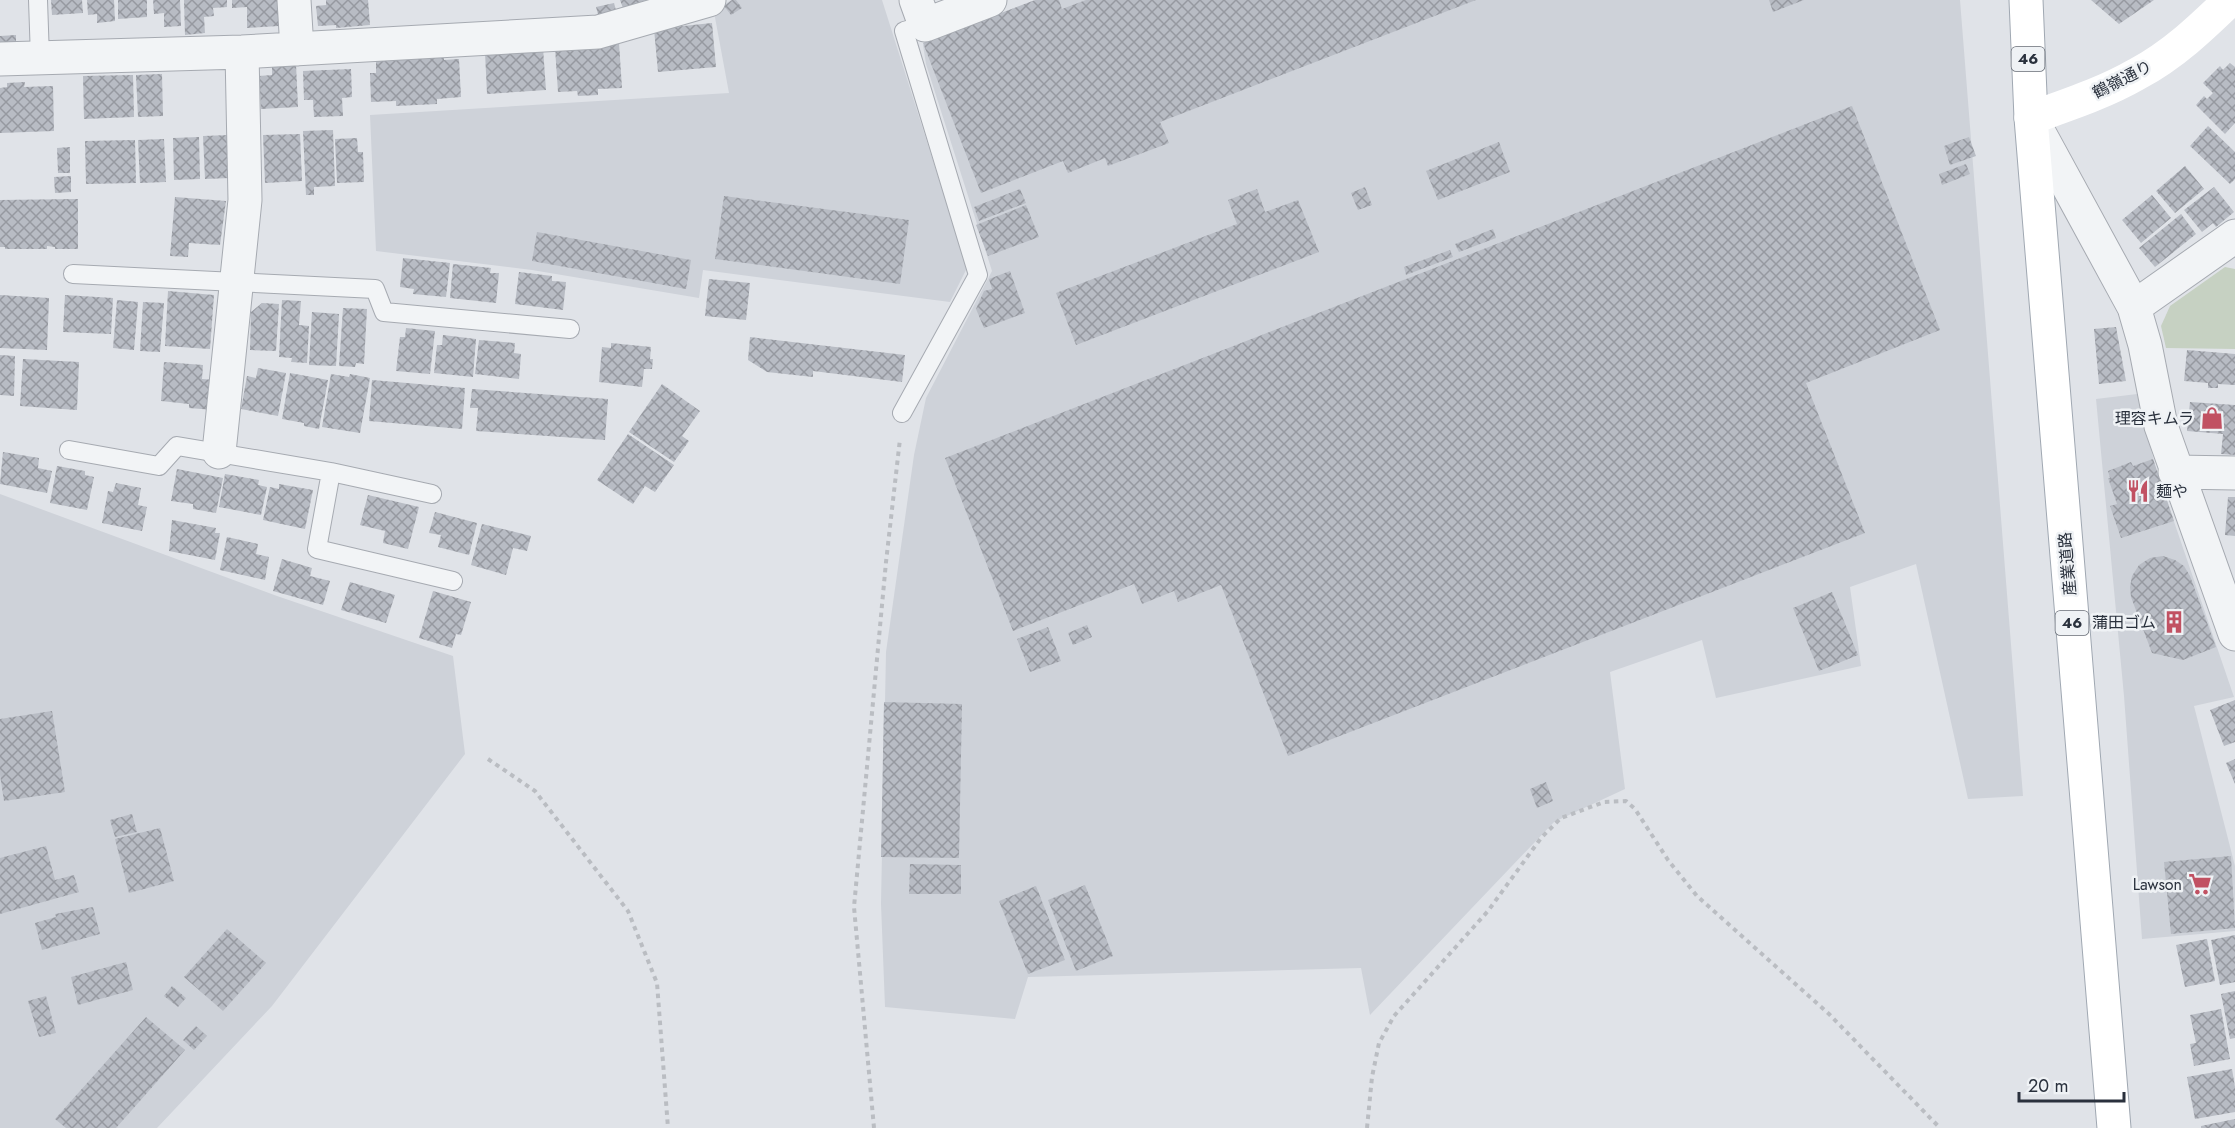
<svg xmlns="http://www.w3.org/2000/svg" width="2235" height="1128" viewBox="0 0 2235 1128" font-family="Jost,'Noto Sans JP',sans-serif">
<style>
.built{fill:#ced2d9}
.park{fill:#c6d1c2}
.building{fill:url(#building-cross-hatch)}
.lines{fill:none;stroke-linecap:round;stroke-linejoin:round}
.lane-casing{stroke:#a6aab1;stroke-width:20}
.street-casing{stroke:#a6aab1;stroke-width:35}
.primary-casing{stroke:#a0a8b2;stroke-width:35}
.path{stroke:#babdc2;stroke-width:4;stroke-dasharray:4.5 4.5;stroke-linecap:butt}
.lane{stroke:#f2f4f6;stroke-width:18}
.street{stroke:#f2f4f6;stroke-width:33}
.secondary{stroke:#fff;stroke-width:33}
.primary{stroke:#fff;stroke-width:33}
.labels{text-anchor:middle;stroke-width:5;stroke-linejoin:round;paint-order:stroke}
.shield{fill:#eff2f5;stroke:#656b74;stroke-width:1.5}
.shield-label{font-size:15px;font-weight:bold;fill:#2a313d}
.street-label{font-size:16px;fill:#2a313d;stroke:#eff2f5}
.poi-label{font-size:16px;fill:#2a313d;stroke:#eff2f5;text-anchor:end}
</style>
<defs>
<pattern id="building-cross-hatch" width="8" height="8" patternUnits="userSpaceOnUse" patternTransform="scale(1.5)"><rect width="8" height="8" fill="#b8bcc4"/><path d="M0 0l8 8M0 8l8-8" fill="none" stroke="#9699a0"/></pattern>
</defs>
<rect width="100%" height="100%" fill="#e0e3e8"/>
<path class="built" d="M731 0H882L967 268 950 302 703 270 699 298 532 270 376 251 370 115 729 93 714 12Z
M1040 0H1960L2023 796 1968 799 1916 564 1850 587 1861 666 1716 698 1702 640 1610 672 1625 789 1554 822 1370 1015 1361 968 1028 977 1015 1019 885 1007 881 904 886 652 914 455 926 398 992 271 926 64 923 45Z
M2137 394 2156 469 2234 697 2194 706 2235 866V931L2142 939 2124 696 2096 399Z
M0 494 277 596 453 656 465 754 272 1006 157 1128H0Z"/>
<path class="park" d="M2225 267 2235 269V349L2166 348 2161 326 2170 306Z"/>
<path class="building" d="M51 0H82L83 13 52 15Z
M87 0H114L115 21 97 23V14L88 15Z
M118 0H147V17L118 19Z
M153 0H180L181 26 164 27V13L154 14Z
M184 0H227V7L213 8 214 16 204 17 205 33 185 35Z
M232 0H278L279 26 247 28V7L232 8Z
M326 0H368L370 25 336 28V25L318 26 316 6 326 5Z
M620 0H647L623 8Z
M732 0H736L742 8 731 15 724 6Z
M1035 0H1059L1062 9 1086 0H1476L1160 122 1169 143 1108 166 1105 158 1068 173 1063 161 981 193 923 43Z
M1769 0H1804L1773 12Z
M2091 0H2154L2119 24Z
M614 3 617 14 599 18 596 7Z
M712 23 716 67 658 72 654 29Z
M16 35V47H0V36Z
M619 43 622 88 598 89V95L578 96 577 91 558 92 555 48Z
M543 48 546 90 487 94 485 52Z
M444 53V60L459 59 461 97 437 99V104L396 106V101L371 102 370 73H376V60Z
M2230 63 2235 67V123L2225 134 2196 105 2204 96 2207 99 2213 93 2203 83 2220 66 2223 70Z
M296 64 298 107 261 109 259 76 272 75V65Z
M351 69 352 97 342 98 343 116 314 117 313 100H304L303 71Z
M162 74 163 116 138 117 136 75Z
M133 75 134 117 84 119 83 76Z
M25 82 24 87 53 86 54 131 0 133V88L7 87V83Z
M1852 106 1940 330 1806 383 1865 533 1288 756 1221 585 1178 602 1174 591 1142 604 1134 584 1013 631 945 458Z
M2208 126 2235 152V179L2230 184 2190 146Z
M333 130 335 186 314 187V195H306L303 131Z
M300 134 302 181 265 183 263 135Z
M229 135 231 178 205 179 203 136Z
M199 137 200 179 174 180 173 138Z
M1969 137 1976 156 1950 165 1944 146Z
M357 138 358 152H363L364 182 337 183 335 139Z
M164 139 166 182 140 183 138 140Z
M135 140 136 183 86 184 85 141Z
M1499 142 1510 172 1438 200 1426 171Z
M70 147V173H58L57 148Z
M1966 164 1970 174 1942 185 1939 174Z
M2185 166 2204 189 2175 213 2156 191Z
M71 176V192L55 193 54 177Z
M1365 187 1372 205 1358 210 1351 193Z
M2214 187 2234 212 2216 227 2213 223 2202 232 2184 210Z
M1020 189 1026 203 979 221 974 207Z
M1257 189 1265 212 1298 200 1319 252 1076 345 1056 293 1237 224 1228 200Z
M2152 195 2171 218 2141 243 2122 220Z
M724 196 909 220 900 284 715 259Z
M175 197 226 201 220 245 189 243 188 257 170 256Z
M78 199V249H55V247L47 246V249H5V247H0V200Z
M1026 205 1039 237 988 256 976 225Z
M2181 214 2196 234 2155 267 2139 248Z
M1493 229 1496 238 1459 252 1455 244Z
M537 232 691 260 686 289 532 261Z
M1450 250 1453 257 1406 275 1404 267Z
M403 258 450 263 446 297 413 294 414 289 400 287Z
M453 264 491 268 490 273H499L496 303 450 298Z
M1010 271 1025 313 984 328 976 309 984 291 992 289 989 279Z
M519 272 552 276V281L566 282 563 310 515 304Z
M709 279 750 283 746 320 705 316Z
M168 291 214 295 210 349 165 346Z
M0 295 49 298 47 350 0 348Z
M65 295 113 298 111 334 63 332Z
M117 300 138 302 134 350 113 348Z
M282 300 301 301 299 325 309 326 307 363 291 362 292 358 279 357Z
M143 302 164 303 160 352 140 351Z
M262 303 279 304 276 351 250 350 251 312Z
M343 308 367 309 364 364 356 363 355 367 339 366Z
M312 312 339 314 336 366 309 365Z
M2116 327 2126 381 2099 384 2094 329Z
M406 328 435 331 430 374 396 371 400 337H405Z
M443 335 476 339 473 377 434 373 437 345H442Z
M750 337 905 355 902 382 813 371V377L767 372 748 360Z
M479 340 515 343 514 353 521 354 519 379 475 374Z
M611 343 651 347 650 359H653L652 369H644L642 387 599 382 602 347 611 348Z
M2187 350 2235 354V385L2218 384V388H2208V383L2184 381Z
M0 355 15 356 14 396 0 395Z
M23 359 79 362 77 410 20 406Z
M164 362 203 365 202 379 216 380 214 410 189 408V404L161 401Z
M258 368 286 373 278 416 241 409 247 376 256 378Z
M290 373 328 380 319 429 304 426V423L282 419Z
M331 374 349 377 350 374 370 378 360 433 322 427Z
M372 380 465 388 462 429 369 421Z
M662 384 700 411 682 436 689 441 674 462 629 432Z
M472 389 608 399 605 440 476 431 478 408H470Z
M2190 402 2235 405V455L2221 454 2223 434 2187 431Z
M628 434 674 465 655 492 645 486 633 504 597 480Z
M3 452 39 458 38 468 52 471 47 493 0 484Z
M2153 459 2174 521 2121 538 2110 506 2117 504 2108 478H2110L2108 471 2131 462 2133 466Z
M57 466 85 471V475L94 477 87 510 50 503Z
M177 469 223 478 216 513 193 509V504L171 501Z
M225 474 259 480 258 485 267 487 261 515 219 507Z
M116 483 141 488 138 505 147 507 142 531 102 523 108 491 113 492Z
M279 484 313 490 305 529 263 520 270 487 279 489Z
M368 495 419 507 408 549 383 543 385 531 360 525Z
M2228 497H2235V536L2225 535Z
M435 512 477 523 469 555 438 547 441 535 429 533Z
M172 520 216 528 215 533H220L215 560 169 551Z
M482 524 531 536 527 551 513 548 506 575 471 565Z
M227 537 258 544 256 554 269 557 265 580 220 570Z
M2163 556 2175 560 2184 566 2190 576 2216 647 2183 660 2152 653 2131 597 2130 587 2132 576 2139 565 2150 558Z
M282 559 312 568 310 576 330 581 323 605 273 591Z
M350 582 395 595 386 623 341 610Z
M433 591 471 602 461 635 456 634 452 648 419 638Z
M1832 592 1858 655 1819 671 1793 608Z
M1087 625 1092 637 1073 645 1068 633Z
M1048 627 1061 661 1030 672 1017 639Z
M2235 700V742L2224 746 2210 710Z
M884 702 962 704 959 858 881 857Z
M52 711 65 792 4 801 0 775V719Z
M2235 759V784L2226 763Z
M1546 782 1553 801 1537 808 1530 789Z
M132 814 137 832 115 837 110 820Z
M160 828 174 881 129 893 115 839Z
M46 846 55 880 74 875 79 892 0 914V858Z
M2231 856 2235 928 2171 934 2164 862Z
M910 864 961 865V894H909Z
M1085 885 1113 956 1076 971 1048 900Z
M1036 886 1065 960 1028 974 999 901Z
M93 907 100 934 42 950 35 923 56 917 55 914Z
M227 929 266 963 223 1011 184 977Z
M2235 935V982L2220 985 2211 940Z
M2207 939 2215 981 2185 987 2176 945Z
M126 962 133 990 78 1005 71 977Z
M172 986 186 998 178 1007 164 996Z
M2235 991V1038L2230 1039 2221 994Z
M46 996 56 1033 39 1037 28 1001Z
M2221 1009 2230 1059 2194 1066 2190 1044 2196 1043 2190 1015Z
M146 1017 185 1050 116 1128H66L55 1119Z
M196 1026 207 1036 194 1050 183 1040Z
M2232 1069 2235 1087V1112L2195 1119 2187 1077Z
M2235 1119V1128H2201V1126Z"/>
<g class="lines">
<g class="lane-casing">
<path id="lane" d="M38 0 40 58
M73 274 375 289 384 312 570 329
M902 413 978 275 904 31 925 25
M69 450 159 466 177 446 331 472 432 494
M331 472 317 549 453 581"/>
</g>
<g class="street-casing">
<path id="street" d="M294 0 297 49
M916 0 925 25 990 0
M0 59 242 52 598 32 709 0
M2031 118 2134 307 2145 345 2161 426 2235 634
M2134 307 2235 236
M219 452 245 200 242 52
M2175 472 2235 473"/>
</g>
<g class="primary-casing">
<path id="primary" d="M2026 0 2031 118 2114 1128"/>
</g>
<path class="path" d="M488 759 535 791 628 911 657 983 668 1128
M874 1128 854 907 886 562 900 439
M1367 1128 1372 1077 1379 1043 1394 1016 1488 911 1541 838 1561 818 1604 802 1626 801 1635 809 1668 860 1697 896 1829 1014 1940 1128"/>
<use href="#lane" class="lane"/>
<use href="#street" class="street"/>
<path class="secondary" d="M2031 118C2067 105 2104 93 2137 74 2173 55 2202 27 2230 0"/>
<use href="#primary" class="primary"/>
</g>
<defs>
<g id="shop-bare" transform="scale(1.8)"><path d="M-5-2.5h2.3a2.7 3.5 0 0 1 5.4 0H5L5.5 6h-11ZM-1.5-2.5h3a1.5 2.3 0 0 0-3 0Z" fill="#c15162" stroke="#eff2f5" stroke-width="2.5" paint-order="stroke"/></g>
<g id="restaurant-bare" transform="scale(1.8)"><path d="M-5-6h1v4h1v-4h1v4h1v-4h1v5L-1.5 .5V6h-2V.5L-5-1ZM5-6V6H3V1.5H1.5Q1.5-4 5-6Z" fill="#c15162" stroke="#eff2f5" stroke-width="2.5" paint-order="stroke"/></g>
<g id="building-bare" transform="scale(1.8)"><path d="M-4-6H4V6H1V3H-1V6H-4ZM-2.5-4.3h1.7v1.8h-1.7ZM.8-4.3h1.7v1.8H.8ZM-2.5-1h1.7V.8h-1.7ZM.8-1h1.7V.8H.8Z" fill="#c15162" stroke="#eff2f5" stroke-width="2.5" paint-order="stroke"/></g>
<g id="supermarket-bare" transform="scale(1.8)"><path d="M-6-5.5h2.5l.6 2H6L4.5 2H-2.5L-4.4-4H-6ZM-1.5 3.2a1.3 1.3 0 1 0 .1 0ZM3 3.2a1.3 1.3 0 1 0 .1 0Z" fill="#c15162" stroke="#eff2f5" stroke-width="2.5" paint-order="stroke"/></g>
</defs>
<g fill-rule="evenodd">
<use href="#shop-bare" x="2212" y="418"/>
<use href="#restaurant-bare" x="2138" y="491"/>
<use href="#building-bare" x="2174" y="622"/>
<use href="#supermarket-bare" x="2200" y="884"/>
</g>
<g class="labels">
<g class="shield">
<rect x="2011.5" y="47" width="33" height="24" rx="4.5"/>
<rect x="2055.5" y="611" width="33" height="24" rx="4.5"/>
</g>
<g class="shield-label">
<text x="2028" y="64">46</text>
<text x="2072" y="628">46</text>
</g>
<g class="street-label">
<text transform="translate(2122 79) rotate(-27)" y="6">鶴嶺通り</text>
<text transform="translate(2067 564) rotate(-95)" y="6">産業道路</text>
</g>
<g class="poi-label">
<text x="2194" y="424">理容キムラ</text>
<text x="2156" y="497" text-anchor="start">麺や</text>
<text x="2156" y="628">蒲田ゴム</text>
<text x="2182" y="890">Lawson</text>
</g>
</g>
<path d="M2019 1092v9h105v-9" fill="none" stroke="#2a313d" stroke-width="3"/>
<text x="2028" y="1092" font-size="18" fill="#2a313d" stroke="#eff2f5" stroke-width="4.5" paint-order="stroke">20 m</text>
</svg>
